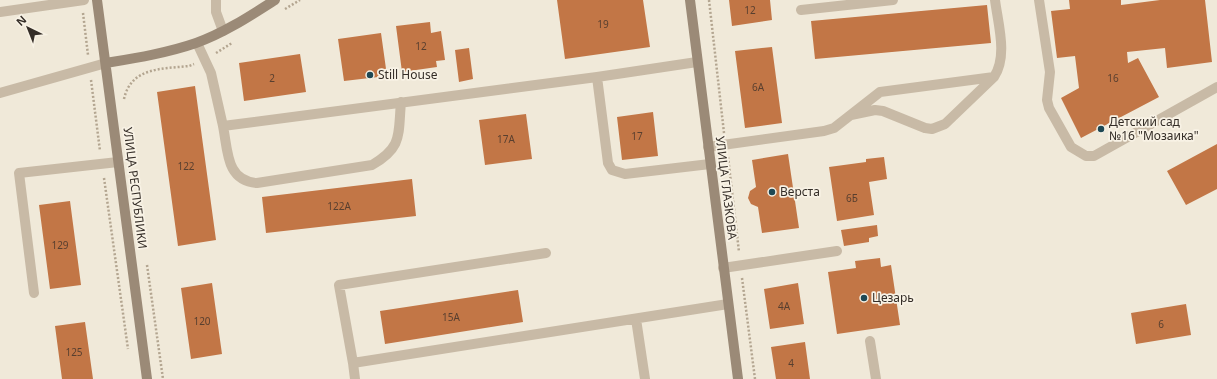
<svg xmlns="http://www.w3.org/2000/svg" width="1217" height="379" viewBox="0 0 1217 379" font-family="'Noto Sans',sans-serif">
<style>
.building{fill:#c27646}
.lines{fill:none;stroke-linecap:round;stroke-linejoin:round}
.path{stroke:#b3a590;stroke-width:2.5;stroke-dasharray:2 2;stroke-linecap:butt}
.lane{stroke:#c8baa6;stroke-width:10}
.street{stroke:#c8baa6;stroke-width:10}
.secondary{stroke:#9b8a77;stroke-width:10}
.poi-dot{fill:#1e4854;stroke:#f8f2e5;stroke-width:1.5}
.labels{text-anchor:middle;stroke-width:3.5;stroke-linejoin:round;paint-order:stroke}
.number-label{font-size:10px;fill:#583f2f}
.poi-label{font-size:12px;fill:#342d27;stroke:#f8f2e5;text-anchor:start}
.street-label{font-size:12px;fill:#342d27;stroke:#f8f2e5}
</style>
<rect width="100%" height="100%" fill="#f0e9d9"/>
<path class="building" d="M557 0H643L650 47 565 59Z
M729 0H770L772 20 732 26Z
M1069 0H1121V5L1160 0H1205L1212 62 1167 68 1165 48 1127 52 1128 63 1138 58 1159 97 1081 138 1061 98 1079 88 1075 56 1057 58 1051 11 1070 9Z
M987 5 991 43 815 59 811 21Z
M430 22 431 33 441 31 445 60 436 61 437 67 402 72 396 26Z
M381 33 387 76 344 81 338 39Z
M772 47 782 123 745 128 735 51Z
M469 48 473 79 459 82 455 50Z
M300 54 306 92 244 101 239 63Z
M195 86 216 240 178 246 157 92Z
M653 112 658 156 622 160 617 117Z
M526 114 532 159 485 165 479 120Z
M1217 144V189L1186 205 1167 171Z
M788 154 799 228 762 233 758 207 751 204 748 198 750 191 756 187 752 160Z
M884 157 887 179 869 182 874 215 837 221 829 167 866 162V159Z
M412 179 416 216 266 233 262 197Z
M70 201 81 285 50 289 39 205Z
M877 225 878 236 869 238V242L844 246 841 230Z
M880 258 881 267 891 265 900 325 837 334 828 272 856 268 855 261Z
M212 283 222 354 191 359 181 288Z
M798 283 804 324 770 329 764 289Z
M518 290 523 322 385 344 380 311Z
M1186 304 1191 335 1136 344 1131 313Z
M85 322 93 379H62L55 326Z
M805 342 810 379H776L771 347Z"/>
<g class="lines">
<path class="path" d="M709 0 724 133
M285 9 300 0
M83 13 88 55
M216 53 232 43
M91 80 100 151
M124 99C131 67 162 69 189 66L194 64
M728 157 739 252
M104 178 128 349
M147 265 163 379
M742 278 755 379"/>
<path class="lane" d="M216 0V12L223 31
M1039 0 1050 72 1047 100 1049 108 1071 147 1086 156H1094L1217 87
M801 10 893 0
M0 12 84 0
M197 43 211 73 223 126 597 77 697 62
M597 77 608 163 612 170 625 174 710 164
M851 115 875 110 883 111 925 128 932 129 945 124 994 77C1008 56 998 24 995 0
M223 126C228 151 226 181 257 183L372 165C403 147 398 135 401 102
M708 147 824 131 834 128 880 92 994 77
M723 268 837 251
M34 293 19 173 118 162
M636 319 645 379
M870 341 876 379
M353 363 339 285 546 253
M355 379 353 363 728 304"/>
<path class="street" d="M0 93 106 63"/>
<path class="secondary" d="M97 0 147 379
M690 0 738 379
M106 63C136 58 167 53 196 43 224 33 250 16 275 0"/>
</g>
<g class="poi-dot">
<circle cx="370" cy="75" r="4"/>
<circle cx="1101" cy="129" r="4"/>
<circle cx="772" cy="192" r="4"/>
<circle cx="864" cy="298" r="4"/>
</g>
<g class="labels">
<g class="number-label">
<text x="750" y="14">12</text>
<text x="603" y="28">19</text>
<text x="421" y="50">12</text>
<text x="272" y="82">2</text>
<text x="1113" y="82">16</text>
<text x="758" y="91">6А</text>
<text x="637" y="140">17</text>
<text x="506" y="143">17А</text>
<text x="186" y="170">122</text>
<text x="852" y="202">6Б</text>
<text x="339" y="210">122А</text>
<text x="60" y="249">129</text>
<text x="784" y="310">4А</text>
<text x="451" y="321">15А</text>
<text x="202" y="325">120</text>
<text x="1161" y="328">6</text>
<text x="74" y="356">125</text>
<text x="791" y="367">4</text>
</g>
<g class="poi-label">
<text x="378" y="79">Still House</text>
<text x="1109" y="126">Детский сад<tspan x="1109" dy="14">№16 "Мозаика"</tspan></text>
<text x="780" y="196">Верста</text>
<text x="872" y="302">Цезарь</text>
</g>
<g class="street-label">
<text transform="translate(135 188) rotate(83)" y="4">УЛИЦА РЕСПУБЛИКИ</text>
<text transform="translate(726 188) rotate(83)" y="4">УЛИЦА ГЛАЗКОВА</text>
</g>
</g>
<g transform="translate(28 28) rotate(317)" stroke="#f8f2e5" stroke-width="3" paint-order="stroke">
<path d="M0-3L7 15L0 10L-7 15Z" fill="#342d27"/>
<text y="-6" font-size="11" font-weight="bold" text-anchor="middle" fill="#342d27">N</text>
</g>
</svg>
